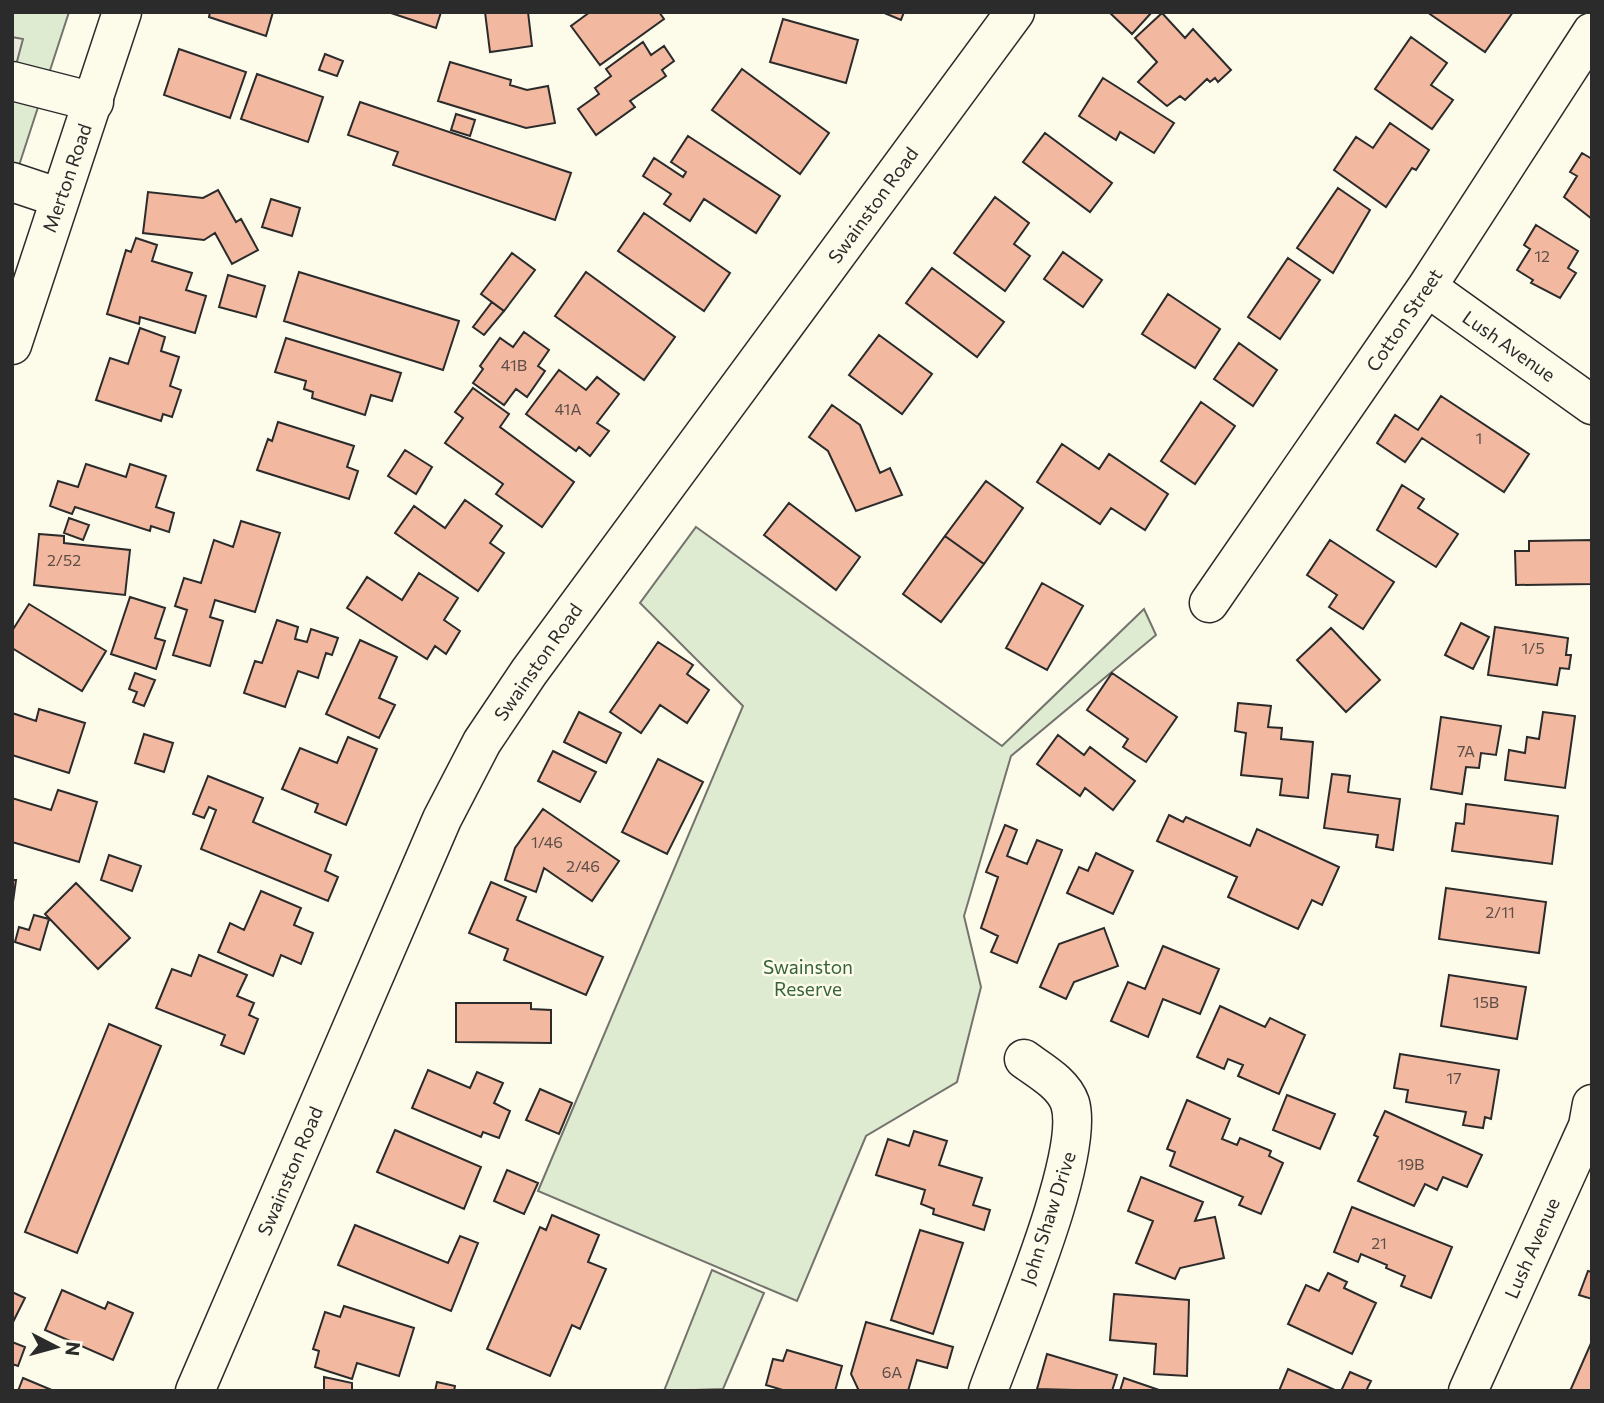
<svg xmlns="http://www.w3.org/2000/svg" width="1604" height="1403" viewBox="0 0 1604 1403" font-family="Commissioner,sans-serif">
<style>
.green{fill:#deebd1;stroke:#74746e;stroke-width:2}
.parking{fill:#eceadb;stroke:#74746e;stroke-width:2}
.building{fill:#f2b8a0;stroke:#2b2b2b;stroke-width:2}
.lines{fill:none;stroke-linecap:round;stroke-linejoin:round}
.minor-casing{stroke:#2b2b2b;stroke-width:41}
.major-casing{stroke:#2b2b2b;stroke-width:41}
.minor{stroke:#fdfbea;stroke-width:38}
.major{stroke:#fdfbea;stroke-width:38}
.labels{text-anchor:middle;stroke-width:5;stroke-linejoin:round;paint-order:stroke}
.number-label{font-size:16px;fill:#5d4e48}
.street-label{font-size:19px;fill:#2b2b2b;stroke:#fdfbea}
.park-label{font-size:19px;fill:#34623c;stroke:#fdfbea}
</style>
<rect width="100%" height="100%" fill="#fdfbea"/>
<path class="green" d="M12 12H69L12 187Z
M696 527 1002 746 1144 609 1156 635 1011 756 964 916 981 987 957 1082 866 1136 797 1301 538 1191 743 706 640 603Z
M712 1270 764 1293 723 1389 664 1391Z"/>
<path class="parking" d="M12 37 23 39 12 80Z"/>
<path class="building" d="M210 12H273L266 36 209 17Z
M388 12H441L436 28Z
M485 12H528L532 46 490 52Z
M590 12H659L664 19 600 65 571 26Z
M882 12H904L901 20Z
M1109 12H1152L1132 34Z
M1427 12H1513L1485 52Z
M1162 13 1185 38 1193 29 1231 70 1218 82 1215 78 1210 82 1207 79 1185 100 1180 96 1167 106 1138 82 1157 62 1135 38Z
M783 19 858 40 846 83 770 62Z
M1411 37 1447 63 1431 85 1453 100 1432 129 1375 89Z
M643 42 651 55 664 46 674 61 662 70 666 76 630 101 635 107 596 135 578 109 599 94 595 88 611 76 606 69Z
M179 49 246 72 230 118 164 95Z
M325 54 343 61 337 76 319 70Z
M450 62 511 80 510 85 527 90 548 86 555 123 526 128 438 101Z
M742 69 829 133 800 174 712 110Z
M257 74 323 97 308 142 241 119Z
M1103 78 1174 123 1154 153 1120 132 1116 140 1079 116Z
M360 102 571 173 555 220 393 165 398 152 348 135Z
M456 114 475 120 470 136 451 130Z
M1390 123 1429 150 1416 170 1412 168 1386 207 1334 170 1356 137 1373 148Z
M1045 133 1112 183 1090 212 1023 162Z
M688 136 780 196 756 233 704 199 690 221 664 204 671 194 643 176 654 158 683 177 686 172 671 162Z
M1582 153 1592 159V219L1564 197 1577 176 1570 172Z
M1338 188 1370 210 1333 273 1297 248Z
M218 190 236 222 241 219 258 250 232 264 215 233 204 240 143 233 148 192 203 198Z
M995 197 1029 223 1014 244 1030 256 1005 291 954 253Z
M271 199 300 208 292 236 262 227Z
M644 213 730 273 704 311 618 251Z
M1536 225 1578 251 1568 268 1576 273 1560 298 1531 283 1533 280 1517 270 1530 249 1524 245Z
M136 238 157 245 152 261 192 273 186 290 206 296 195 333 140 317 139 324 107 314 126 250 131 252Z
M1063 252 1102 280 1083 307 1044 279Z
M512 253 535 270 504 311 481 294Z
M1288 258 1320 280 1280 339 1248 317Z
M932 268 1004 322 977 357 906 303Z
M299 272 459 321 443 370 284 321Z
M586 272 675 337 644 380 555 316Z
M228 275 265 286 256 317 219 307Z
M1168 294 1220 329 1195 368 1142 334Z
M492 302 504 311 484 335 473 327Z
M140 328 165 337 161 351 179 357 170 386 181 390 172 417 163 414 161 421 96 400 110 358 128 364Z
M524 332 549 350 538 366 545 371 527 397 516 389 504 405 473 383 483 369 480 366 500 338 513 347Z
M879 335 932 374 902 414 849 375Z
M286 338 401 373 392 401 371 395 365 415 312 398 313 392 304 389 306 381 275 372Z
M1239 343 1277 370 1253 406 1214 379Z
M559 370 586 390 597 377 619 394 597 423 609 431 590 456 579 447 576 451 526 414Z
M473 388 509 414 500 427 574 482 542 527 496 494 503 484 445 443 463 418 455 412Z
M1441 396 1529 454 1504 492 1422 438 1405 462 1377 443 1395 415 1418 430Z
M1201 402 1235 426 1195 484 1161 461Z
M832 405 860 425 880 473 890 468 902 495 856 511 828 451 809 437Z
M278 422 354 446 347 467 358 471 349 499 257 470 268 439 272 441Z
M1062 444 1099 469 1109 454 1168 494 1145 530 1111 508 1100 524 1037 482Z
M405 450 432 467 416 494 388 476Z
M86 464 126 477 130 464 166 476 156 507 174 513 169 532 151 526 150 531 75 507 72 514 50 506 58 481 78 487Z
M986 481 1023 508 984 564 945 536Z
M1402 485 1424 499 1418 508 1458 534 1436 567 1377 530Z
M465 500 502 526 490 543 504 553 478 591 395 533 414 506 445 528Z
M789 503 860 557 836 590 764 535Z
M69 518 89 525 83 540 64 533Z
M241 521 280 533 255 612 215 600 210 617 223 621 210 666 173 655 187 610 175 606 184 578 201 583 214 540 233 547Z
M39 534 64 536V543L130 550 125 595 34 585Z
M945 536 984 564 941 622 903 594Z
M1330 540 1394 582 1363 629 1329 607 1337 595 1307 575Z
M1592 540V584L1516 585 1515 551H1529V541Z
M419 573 458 598 444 620 460 631 446 654 435 646 427 659 347 608 367 577 402 600Z
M1042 583 1083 606 1047 670 1006 648Z
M130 597 165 608 155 638 165 641 156 669 111 654Z
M29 604 106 651 82 691 12 648V631Z
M277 620 298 627 295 639 307 642 311 629 338 638 332 655 326 653 318 678 298 671 285 707 244 693 255 661 262 663Z
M1461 623 1489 637 1473 669 1445 655Z
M1495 627 1568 638 1566 655H1571L1569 669 1560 668 1557 685 1488 675Z
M1331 628 1380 680 1346 712 1297 660Z
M360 640 397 657 379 698 395 705 379 738 326 714Z
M658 642 693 665 687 674 709 690 687 723 660 705 641 733 610 712Z
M135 673 155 680 144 706 133 702 137 692 129 689Z
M1112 673 1177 717 1146 762 1123 747 1128 739 1087 710Z
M1238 703 1271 706 1268 727 1282 728 1281 739 1313 742 1308 798 1280 795 1282 779 1241 775 1246 733 1235 731Z
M39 709 85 723 69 773 12 755V713L36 721Z
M579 712 621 733 606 763 564 742Z
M1543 712 1575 716 1565 788 1505 780 1509 750 1525 753 1527 737 1539 739Z
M1441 717 1501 726 1496 755 1481 753 1479 768 1466 767 1462 794 1431 789Z
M144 734 173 743 164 772 135 763Z
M1058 735 1084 755 1090 747 1135 781 1113 810 1085 788 1080 796 1037 764Z
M348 737 377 749 346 825 315 812 318 804 282 789 300 748 337 763Z
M553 751 596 772 580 802 538 781Z
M658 759 703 782 667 854 622 832Z
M1332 774 1350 776 1348 792 1400 799 1393 850 1376 847 1378 835 1324 828Z
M208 776 263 798 253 822 331 855 325 871 338 877 328 901 201 849 216 810 209 807 204 818 193 814Z
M58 790 97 802 79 862 12 842V798L51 810Z
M1466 804 1558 816 1552 864 1452 851 1456 823 1464 824Z
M543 809 619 861 592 901 544 868 536 892 505 880 515 848Z
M1169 815 1183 822 1186 817 1250 846 1257 829 1339 867 1322 905 1312 900 1298 929 1228 897 1237 877 1157 841Z
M1005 825 1017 830 1007 856 1027 864 1037 840 1062 850 1017 963 991 952 998 936 981 928 998 877 986 872Z
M1096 853 1133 871 1113 914 1067 893 1079 867 1088 871Z
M109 855 141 866 132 891 101 880Z
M12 880H16L12 909Z
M491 882 526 897 517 920 603 957 586 995 504 960 508 949 469 933Z
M76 883 130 938 98 969 45 914Z
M1446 888 1546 902 1539 953 1439 939Z
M261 891 301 908 294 925 313 933 301 964 281 955 273 976 218 952 230 923 244 930Z
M34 915 49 919 40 950 15 942 19 927 29 930Z
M1104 928 1118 966 1074 982 1066 999 1040 987 1059 944Z
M1163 946 1219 969 1200 1014 1163 999 1148 1037 1111 1021 1128 982 1145 989Z
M199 955 247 975 237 996 254 1003 249 1015 258 1019 244 1054 221 1045 225 1035 156 1008 172 969 191 976Z
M1449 975 1526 987 1517 1039 1441 1026Z
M456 1003H531V1009L551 1010V1043L456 1042Z
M1220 1006 1265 1027 1270 1018 1305 1035 1279 1094 1238 1076 1243 1065 1228 1059 1224 1069 1197 1057Z
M109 1024 161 1046 77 1253 25 1232Z
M1400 1054 1499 1070 1491 1119 1485 1117 1483 1128 1463 1125 1466 1112 1406 1102 1408 1090 1394 1088Z
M428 1070 470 1088 477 1072 503 1083 494 1103 510 1111 499 1138 483 1132 481 1137 412 1108Z
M540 1089 572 1103 559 1134 526 1120Z
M1287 1095 1335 1114 1320 1149 1273 1130Z
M1187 1100 1230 1119 1222 1139 1237 1145 1240 1138 1271 1151 1269 1156 1283 1163 1261 1214 1239 1205 1243 1197 1170 1166 1175 1152 1167 1149Z
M1385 1111 1482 1155 1467 1187 1443 1177 1437 1190 1425 1184 1414 1206 1358 1181 1378 1137 1374 1135Z
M395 1130 481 1167 464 1209 377 1172Z
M914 1131 947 1141 939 1165 982 1178 973 1205 990 1210 984 1230 933 1214 934 1209 921 1204 925 1190 876 1175 888 1139 909 1146Z
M507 1170 538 1183 524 1214 494 1201Z
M1141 1177 1203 1202 1195 1221 1215 1217 1224 1258 1180 1268 1175 1279 1136 1263 1153 1221 1128 1211Z
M1352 1207 1452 1247 1431 1298 1401 1286 1405 1276 1386 1268 1387 1265 1361 1254 1358 1262 1334 1252Z
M552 1215 599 1235 588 1262 606 1269 580 1329 572 1325 550 1376 487 1349 540 1227 546 1230Z
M355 1225 448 1263 460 1236 478 1243 451 1311 338 1265Z
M920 1230 963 1243 933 1334 891 1320Z
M1588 1271 1592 1272V1299L1579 1295Z
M1328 1273 1347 1282 1344 1288 1376 1303 1352 1354 1288 1324 1306 1285 1319 1291Z
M62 1290 105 1309 108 1302 133 1313 113 1360 45 1330Z
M12 1292 25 1298 12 1324Z
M1114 1294 1189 1300 1187 1376 1154 1374 1156 1344 1110 1340Z
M344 1306 414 1328 399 1376 357 1363 352 1379 315 1367 319 1351 313 1349 325 1312 340 1317Z
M866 1322 953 1347 947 1368 917 1360 908 1391H859L851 1374Z
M1592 1341V1391H1570Z
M12 1342 25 1347 18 1366 12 1364Z
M787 1350 842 1366 835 1391H786L766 1385 773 1359 783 1361Z
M1047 1354 1117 1375 1112 1391 1037 1389Z
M1288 1369 1337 1391H1279Z
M1350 1372 1371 1381 1366 1391H1341Z
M324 1377 352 1383V1391H324Z
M23 1378 54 1391H18Z
M1124 1378 1162 1391H1120Z
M437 1382 455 1386 454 1391H435Z"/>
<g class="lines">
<g class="minor-casing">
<path id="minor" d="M12 81 94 102
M12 182 60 198
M1427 287 1592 405
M1209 603 1427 287 1592 32
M195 1391 442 819 482 742 529 672 1015 12
M988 1391C1009 1332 1086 1156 1070 1103 1063 1083 1040 1071 1024 1059
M1468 1391 1588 1126 1592 1104"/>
</g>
<g class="major-casing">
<path id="major" d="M12 345 122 12"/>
</g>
<use href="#minor" class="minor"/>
<use href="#major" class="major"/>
</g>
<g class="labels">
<g class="number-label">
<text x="1542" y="262">12</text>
<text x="514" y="371">41B</text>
<text x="568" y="415">41A</text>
<text x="1479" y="444">1</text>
<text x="64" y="566">2/52</text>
<text x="1533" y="654">1/5</text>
<text x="1466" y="757">7A</text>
<text x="547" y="848">1/46</text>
<text x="583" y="872">2/46</text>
<text x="1500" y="918">2/11</text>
<text x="1486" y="1008">15B</text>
<text x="1454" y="1084">17</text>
<text x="1411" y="1170">19B</text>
<text x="1379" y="1249">21</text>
<text x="892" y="1378">6A</text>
</g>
<g class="street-label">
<text transform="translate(67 178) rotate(-71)" y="7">Merton Road</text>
<text transform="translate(873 205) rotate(-54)" y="7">Swainston Road</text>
<text transform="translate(1404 320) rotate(-56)" y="7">Cotton Street</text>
<text transform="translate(1509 346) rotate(35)" y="7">Lush Avenue</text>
<text transform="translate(538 662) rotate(-55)" y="7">Swainston Road</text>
<text transform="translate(290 1171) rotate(-67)" y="7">Swainston Road</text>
<text transform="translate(1048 1218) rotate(-72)" y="7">John Shaw Drive</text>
<text transform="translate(1532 1248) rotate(-66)" y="7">Lush Avenue</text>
</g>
<g class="park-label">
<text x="808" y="974">Swainston<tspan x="808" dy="22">Reserve</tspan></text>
</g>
</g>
<rect width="1604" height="1403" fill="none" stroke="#2b2b2b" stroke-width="28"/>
<g transform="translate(56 1347) rotate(96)" stroke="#fdfbea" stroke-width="5" paint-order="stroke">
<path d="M0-5L12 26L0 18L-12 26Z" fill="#2b2b2b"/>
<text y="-10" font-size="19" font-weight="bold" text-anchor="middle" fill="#2b2b2b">N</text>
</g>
</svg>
